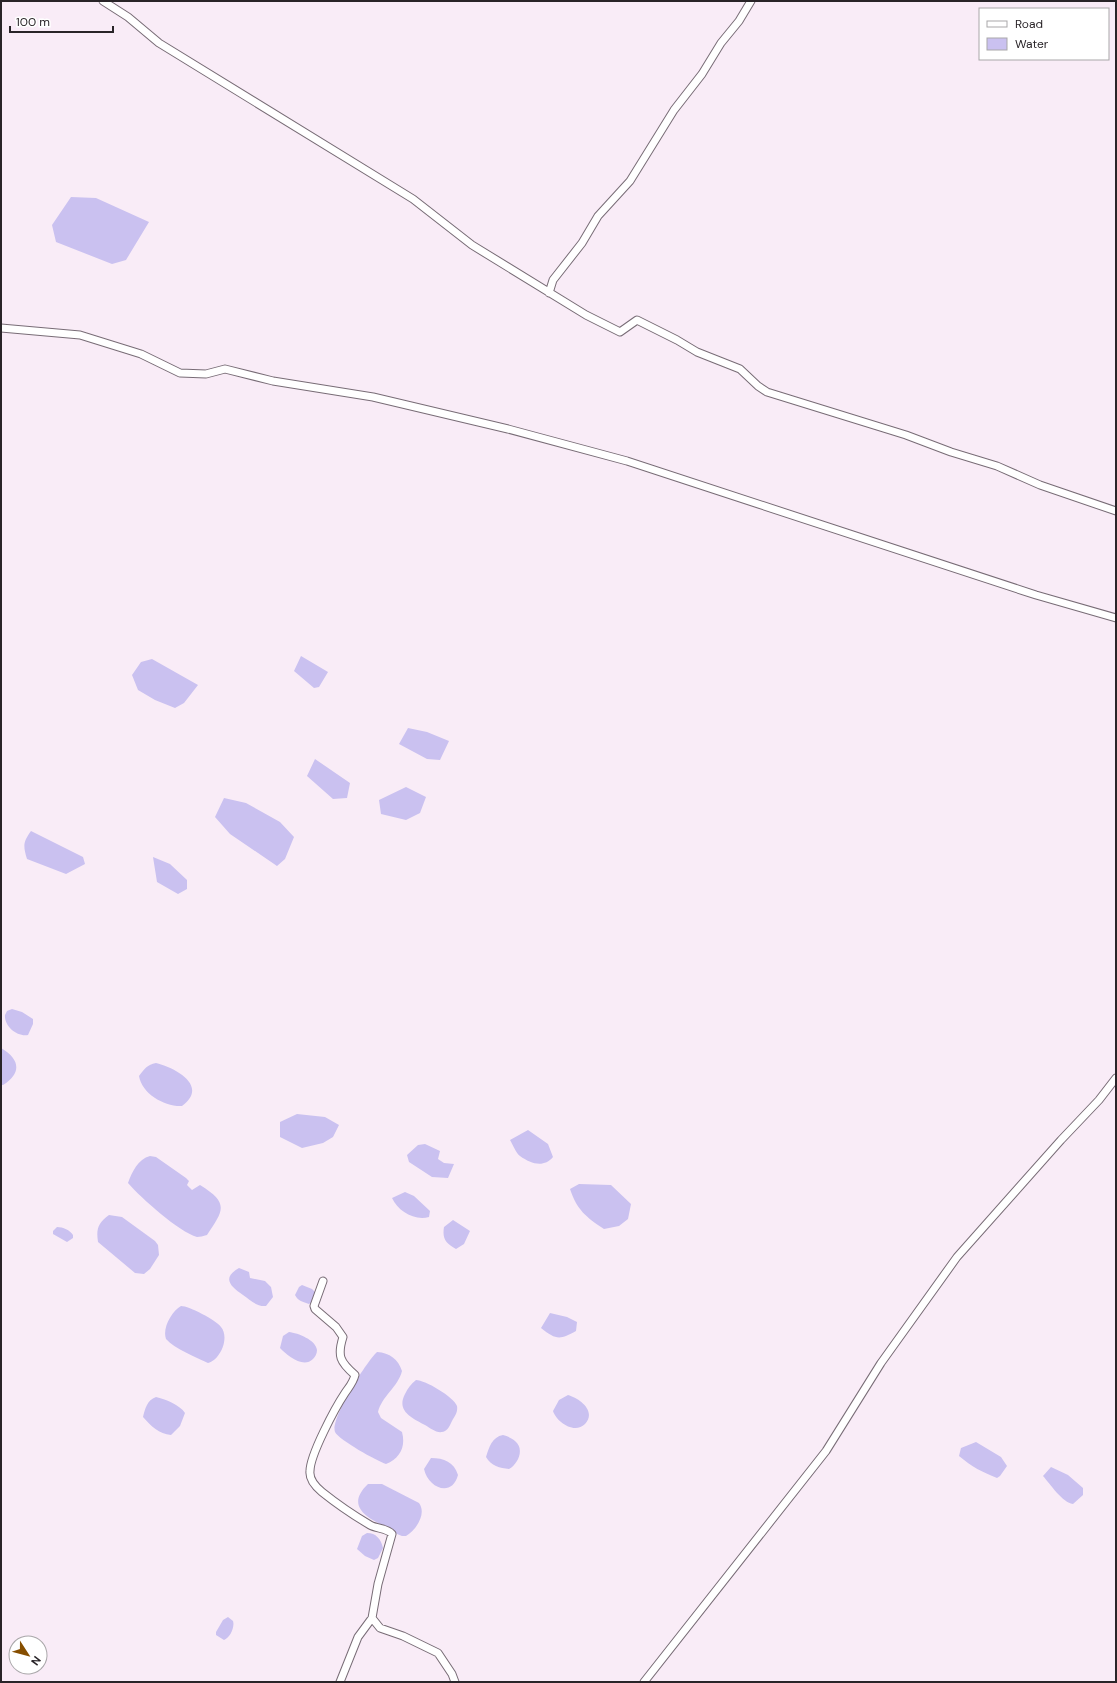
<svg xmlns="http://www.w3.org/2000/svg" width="1117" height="1683" viewBox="0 0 1117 1683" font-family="'DM Sans',sans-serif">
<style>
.water{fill:#cac1f0}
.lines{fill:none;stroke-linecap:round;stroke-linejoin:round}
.street-casing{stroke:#786c76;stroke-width:9}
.street{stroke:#fff;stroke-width:7}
</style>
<rect width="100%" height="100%" fill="#f9ecf7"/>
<path class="water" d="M71 197 96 198 149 222 126 260 112 264 56 242 52 225Z
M301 656 328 672 319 687 314 688 294 671Z
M152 659 198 685 184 703 175 708 155 700 138 690 132 675 141 662Z
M408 728 427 732 449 741 440 760 427 759 399 744Z
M315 759 350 783 347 798 333 799 307 776Z
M406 787 426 797 420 813 406 820 381 814 379 800Z
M224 798 246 803 280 822 294 837 285 859 277 866 230 834 215 817Z
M31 831 83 857 85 864 66 874 27 859C23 846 23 842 31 831Z
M153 857 170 864 187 880V889L178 894 157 882Z
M12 1009 22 1012 33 1019V1024L28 1035C17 1037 4 1026 5 1015L7 1011Z
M1 1048C20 1059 22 1073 3 1085H1Z
M156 1063C176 1068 209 1086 182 1106 165 1107 142 1094 139 1076 145 1068 147 1065 156 1063Z
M297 1114 325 1117 339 1125 333 1137 323 1143 302 1148 280 1137V1122Z
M528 1130 548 1144 553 1157C544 1168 531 1164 520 1156 516 1153 513 1145 510 1140Z
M425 1144 440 1151 438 1159 444 1163 454 1164 448 1178 432 1177 409 1162 407 1155 418 1145Z
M150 1156 156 1157 186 1178 189 1181 187 1185 192 1190 200 1185C229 1203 224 1210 207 1235 203 1236 200 1237 197 1237 179 1232 141 1198 128 1183 132 1172 138 1159 150 1156Z
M579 1184 611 1185 631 1204 628 1219 619 1226 604 1229C586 1217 577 1210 570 1189Z
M405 1192 414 1196 430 1211 429 1217C414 1221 398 1211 392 1198Z
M109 1215 122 1217 155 1241 158 1245 159 1255 150 1269 144 1274 135 1273 98 1242C96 1229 98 1223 109 1215Z
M453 1220 470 1231 464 1244 456 1249C446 1243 442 1239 444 1227Z
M57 1227C63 1227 70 1230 73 1235V1238L67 1242 53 1234V1231Z
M239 1268 249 1272 250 1278 265 1281 271 1287 273 1297 266 1306C257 1307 250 1300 243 1295 231 1287 221 1278 239 1268Z
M302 1285 312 1289 315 1292 314 1301 309 1304C303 1302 298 1301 295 1295L299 1287Z
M181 1306C189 1306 216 1320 221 1327 230 1338 220 1360 208 1363 196 1357 175 1349 166 1339 162 1328 172 1311 181 1306Z
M550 1313 567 1317 577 1322 576 1331C560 1340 556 1340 541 1328Z
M289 1332C298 1333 316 1340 317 1350 317 1354 315 1357 313 1359 303 1369 287 1355 280 1348L283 1336Z
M377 1352C390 1353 398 1359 402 1371 398 1387 382 1396 378 1412L381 1418 402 1432C406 1447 400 1458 386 1464 377 1461 339 1440 335 1432 330 1419 367 1361 377 1352Z
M416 1380C425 1380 454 1397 457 1406 458 1412 455 1416 452 1421 450 1425 448 1431 442 1432 436 1433 430 1428 425 1425 412 1418 396 1411 405 1394 408 1388 411 1384 416 1380Z
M568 1395C579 1398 597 1411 585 1424 574 1435 556 1421 553 1411L559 1400Z
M156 1397C165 1399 180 1405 185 1413L180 1426 171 1435C159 1434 151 1426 143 1417 145 1409 147 1400 156 1397Z
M503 1435C507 1436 512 1438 515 1441 525 1449 518 1464 509 1469 500 1468 491 1466 486 1457 489 1447 492 1437 503 1435Z
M976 1442 1001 1457 1007 1466 1000 1476 997 1478C982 1472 972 1467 959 1456L961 1448Z
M431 1458C444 1458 454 1462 458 1475 452 1498 428 1488 424 1469Z
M1051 1467 1068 1475 1083 1488V1495L1073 1504C1063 1503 1050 1484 1043 1476Z
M368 1484H382L419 1503C427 1514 416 1530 406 1536H402C396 1534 391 1530 386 1527 367 1518 345 1506 368 1484Z
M367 1533C376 1533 381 1539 383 1548L378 1558 374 1560 365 1556 357 1549 362 1536Z
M228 1617 233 1621C235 1627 230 1638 224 1640L216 1635V1632L223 1620Z"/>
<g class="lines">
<g class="street-casing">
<path id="street" d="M103 1 128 17 159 43 413 199 472 245 586 315 620 332 637 320 677 340 697 352 740 369 758 386 767 392 906 435 951 452 997 466 1040 485 1116 511
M549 293 553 280 582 243 598 216 630 181 674 110 702 74 721 43 739 21 751 1
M1 328 80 335 141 354 180 373 206 374 225 369 273 381 373 397 508 429 627 461 1036 595 1116 618
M323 1281 314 1306 315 1309 336 1327 343 1337C337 1356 340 1362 355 1375 353 1383 349 1387 345 1393 335 1408 310 1455 310 1471 309 1479 316 1487 322 1492 337 1504 353 1515 370 1525 377 1529 387 1528 392 1534L378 1584 372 1618 380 1628 403 1636 438 1653 452 1674 455 1682
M340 1682 358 1637 372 1618
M644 1682 826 1451 881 1363 957 1257 1061 1140 1099 1100 1116 1078"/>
</g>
<use href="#street" class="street"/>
</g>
<rect width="1117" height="1683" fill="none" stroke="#292428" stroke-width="4"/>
<rect x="979" y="8" width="130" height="52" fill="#ffffff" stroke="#a9a7a9"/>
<rect x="987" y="21" width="20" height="6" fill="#ffffff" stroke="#a9a7a9"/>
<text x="1015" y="28" font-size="12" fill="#292428">Road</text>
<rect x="987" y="38" width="20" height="12" fill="#cac1f0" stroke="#a9a7a9"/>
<text x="1015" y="48" font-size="12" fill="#292428">Water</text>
<g transform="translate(28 1655) rotate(126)"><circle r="19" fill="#ffffff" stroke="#a9a7a9"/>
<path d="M0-3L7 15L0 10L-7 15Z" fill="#864e00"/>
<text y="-6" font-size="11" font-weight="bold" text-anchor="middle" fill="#292428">N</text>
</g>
<path d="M10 26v6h103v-6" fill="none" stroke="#292428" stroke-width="2"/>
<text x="16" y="26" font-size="12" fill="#292428" stroke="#ffffff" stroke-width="3" paint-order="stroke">100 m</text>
</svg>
